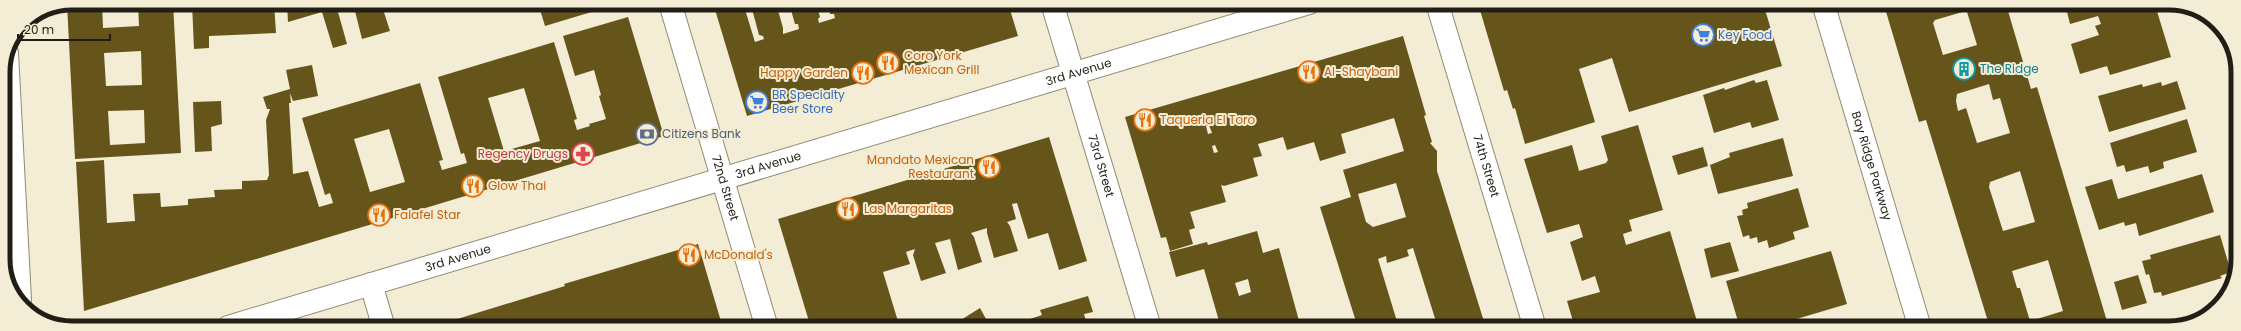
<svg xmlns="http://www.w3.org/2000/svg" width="2241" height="331" viewBox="0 0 2241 331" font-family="Poppins,sans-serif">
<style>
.building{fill:#66551b;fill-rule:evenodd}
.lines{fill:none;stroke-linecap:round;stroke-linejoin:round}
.minor-casing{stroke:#918a74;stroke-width:24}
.tertiary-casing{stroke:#918a74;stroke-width:24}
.minor{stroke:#fff;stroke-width:22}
.tertiary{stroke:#fff;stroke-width:22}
.labels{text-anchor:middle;stroke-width:4;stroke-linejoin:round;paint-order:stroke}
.shop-label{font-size:12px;fill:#366cbe;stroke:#f4edd5;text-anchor:start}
.food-label{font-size:12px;fill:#c56008;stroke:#f4edd5;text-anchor:start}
.culture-label{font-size:12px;fill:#0d838f;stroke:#f4edd5;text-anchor:start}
.street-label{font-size:12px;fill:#211e16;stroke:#f4edd5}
.service-label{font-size:12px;fill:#4e5e75;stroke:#f4edd5;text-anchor:start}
.health-label{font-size:12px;fill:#be3a42;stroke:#f4edd5;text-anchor:end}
.rim{fill:none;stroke:#211e16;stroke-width:5}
</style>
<rect width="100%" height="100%" fill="#f4edd5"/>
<path class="building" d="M72 3H102L103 28 139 26 138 3H173L181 153 75 159 67 4ZM141 51 142 85 106 86 104 53ZM144 110 145 143 110 145 108 111Z
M192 3H274L276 33 209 36V48L194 49Z
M287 3H331L338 12 347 44 333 48 322 12 288 22Z
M353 3H381L390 31 362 39Z
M538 3H618V4L545 26Z
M713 3H743L755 42 764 39 763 36 759 35 752 9 771 3H776L783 28V34L799 29 798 24H795L789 3H816L820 17 818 19 819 23 835 18 834 14H830L828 3H855V12L871 7 870 3H1008L1018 36 747 116Z
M1094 3H1115V4L1096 9Z
M1503 3H1763L1782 66 1629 112 1612 58 1579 69 1595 122 1525 144 1515 108 1513 109 1507 90 1504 91 1480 10Z
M1881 3 1964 4 1966 11 1935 20 1933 23 1943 55 1977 45 1967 12 1998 4H2006L2031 89 2037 87 2109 328H1990L1926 120 1919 122 1884 5 1882 6ZM1989 84 1993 100 2000 98 2010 133 1977 143 1966 108 1958 111 1956 101 1957 94ZM2020 171 2035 222 2003 231 1989 187 1990 182ZM2048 260 2063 311 2030 321 2020 288H2017L2012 271Z
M2065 4H2162L2163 6 2156 8 2171 57 2110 75 2107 66 2080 74 2071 44 2099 35 2095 26 2101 24 2098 16 2070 24Z
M628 17 664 136 84 311 76 162 104 160 107 223 135 221 133 194 160 193 161 207 188 205V199L215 197 214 190 242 189V181L267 180 269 175 266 120 270 109H267L263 97 290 89 286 70 312 65 318 96 293 101 290 93 291 103H289L293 174 308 171 319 207 333 203 330 193 325 195 302 118 420 83 443 160 439 161 442 170 467 163 464 153 461 154 438 77 554 42 577 119 574 120 577 130 590 126 589 124 606 119 599 96 601 95 594 70 575 76 563 36ZM524 88 540 141 504 151 488 98ZM389 129 405 182 370 192 354 139Z
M1403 36 1426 115 1424 116 1432 142 1430 143 1437 151V171L1486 328H1438L1413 248 1407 250 1409 256 1387 263 1386 256 1378 259 1399 328H1358L1320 207 1351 197 1343 170 1404 151 1394 118 1341 134 1346 153 1320 161 1314 142 1287 150 1283 137 1258 144 1262 156 1253 158 1258 176 1224 186 1221 185 1226 202 1190 212 1195 228 1189 230 1193 244 1170 251 1166 237 1161 238 1125 117ZM1209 125 1212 133 1208 134 1206 126ZM1215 145 1218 152 1214 153 1212 146ZM1396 183 1406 217 1373 227 1366 222 1358 194Z
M1754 80 1756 83 1767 80 1779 120 1752 128 1750 122 1714 133 1703 95 1724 88 1725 90Z
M2177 81 2186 109 2109 132 2098 96 2142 84 2143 87 2161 82 2162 86Z
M221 101 222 124 211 127 212 151 195 152 193 102Z
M2187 119 2197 152 2163 162 2164 168 2150 173 2148 166 2126 172 2124 165 2117 167 2110 143Z
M1638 125 1663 210 1629 220 1632 231 1623 234 1626 245 1670 231 1699 328H1575L1567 301 1600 292 1595 276 1582 281 1570 242 1583 237 1579 224 1547 233 1524 159 1572 145 1579 171 1606 163 1608 160 1601 136Z
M1049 137 1087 261 1059 270 1048 233 1028 239 1017 203 1012 204 1016 219 1007 222 1010 226 1018 251 994 258 987 233V228L971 233 974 237 982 262 958 270 950 239 935 243 946 273 921 281 913 255 915 249 906 252 910 264 883 272 900 328H811L778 219Z
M1783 138 1793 176 1718 194 1710 165 1730 157 1729 153Z
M1703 147 1708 166 1678 175 1672 156Z
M2202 174 2214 212 2139 236 2136 223 2125 226 2124 222 2099 230 2085 187 2112 179 2118 199Z
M1798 188 1809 227 1793 232 1795 239 1769 248 1767 240 1758 243 1757 237 1750 239 1749 235 1743 237 1737 216 1743 215 1742 210 1748 208 1747 203Z
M1257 231 1263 253 1279 248 1301 328H1221L1204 269 1176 277 1169 252 1207 242 1208 245ZM1248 279 1251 292 1239 296 1235 283Z
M2220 235 2231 272 2220 276 2222 278 2162 296 2161 292 2154 293 2149 274 2146 275 2142 261 2151 259 2150 255Z
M1730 242 1739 271 1711 278 1704 249Z
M698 244 723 328H428L565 286 564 284Z
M1831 251 1847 304 1766 328H1740L1726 281Z
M2138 275 2147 303 2122 310 2114 282Z
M1088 296 1093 312 1084 314 1088 328H1019L1018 323 1042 315 1040 310Z
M980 308 991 328H959L956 323Z
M935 322 937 328H917V327Z"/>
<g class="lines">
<g class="minor-casing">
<g id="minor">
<path id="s1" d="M670 3 767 328"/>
<path id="s2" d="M1052 3 1150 328"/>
<path id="s3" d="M1437 3 1535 328"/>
<path d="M7 53 20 300"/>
<path d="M371 284 384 328"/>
</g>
</g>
<g class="tertiary-casing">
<g id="tertiary">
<path id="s4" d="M1823 3 1920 328"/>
<path id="s5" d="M228 327 1309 3"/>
</g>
</g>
<use href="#minor" class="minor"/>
<use href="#tertiary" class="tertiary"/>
</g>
<defs>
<g id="supermarket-ring" transform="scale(1.15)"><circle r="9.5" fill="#f4edd5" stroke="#3f7fe0" stroke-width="1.5"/><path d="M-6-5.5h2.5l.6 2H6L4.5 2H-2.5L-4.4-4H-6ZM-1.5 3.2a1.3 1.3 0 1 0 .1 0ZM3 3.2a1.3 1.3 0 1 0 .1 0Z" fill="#3f7fe0"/></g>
<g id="restaurant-ring" transform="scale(1.15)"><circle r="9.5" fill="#f4edd5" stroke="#e8710a" stroke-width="1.5"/><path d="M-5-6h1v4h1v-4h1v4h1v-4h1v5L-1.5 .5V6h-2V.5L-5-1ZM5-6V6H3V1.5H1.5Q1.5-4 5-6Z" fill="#e8710a"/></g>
<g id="building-ring" transform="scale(1.15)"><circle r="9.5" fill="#f4edd5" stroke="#0f9aa8" stroke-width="1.5"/><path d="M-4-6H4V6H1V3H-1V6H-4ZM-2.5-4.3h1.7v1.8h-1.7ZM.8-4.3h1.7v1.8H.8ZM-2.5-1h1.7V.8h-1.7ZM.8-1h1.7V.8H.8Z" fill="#0f9aa8"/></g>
<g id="bank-ring" transform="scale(1.15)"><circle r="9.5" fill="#f4edd5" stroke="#5c6f8a" stroke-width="1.5"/><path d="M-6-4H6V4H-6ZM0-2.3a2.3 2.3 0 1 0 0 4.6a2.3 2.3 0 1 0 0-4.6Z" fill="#5c6f8a"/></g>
<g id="pharmacy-ring" transform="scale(1.15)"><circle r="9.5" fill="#f4edd5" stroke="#e0444e" stroke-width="1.5"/><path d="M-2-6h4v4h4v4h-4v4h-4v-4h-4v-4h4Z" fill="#e0444e"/></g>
</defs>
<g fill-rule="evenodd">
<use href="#supermarket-ring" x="1703" y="35"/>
<use href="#restaurant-ring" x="888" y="63"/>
<use href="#building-ring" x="1964" y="69"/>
<use href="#restaurant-ring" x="1309" y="72"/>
<use href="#restaurant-ring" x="863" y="73"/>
<use href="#supermarket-ring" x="757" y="102"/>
<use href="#restaurant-ring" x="1145" y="120"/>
<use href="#bank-ring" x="647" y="134"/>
<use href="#pharmacy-ring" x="583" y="154"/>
<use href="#restaurant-ring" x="989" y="167"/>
<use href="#restaurant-ring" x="473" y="186"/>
<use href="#restaurant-ring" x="848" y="209"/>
<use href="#restaurant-ring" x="379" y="215"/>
<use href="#restaurant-ring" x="689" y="255"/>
</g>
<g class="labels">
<g class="shop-label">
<text x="1718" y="39">Key Food</text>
<text x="772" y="99">BR Specialty<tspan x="772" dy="14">Beer Store</tspan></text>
</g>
<g class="food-label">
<text x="904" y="60">Coro York<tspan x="904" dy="14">Mexican Grill</tspan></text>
<text x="1324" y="76">Al-Shaybani</text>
<text x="848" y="77" text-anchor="end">Happy Garden</text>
<text x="1160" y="124">Taqueria El Toro</text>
<text x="974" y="164" text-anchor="end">Mandato Mexican<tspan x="974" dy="14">Restaurant</tspan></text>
<text x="488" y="190">Glow Thai</text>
<text x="864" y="213">Las Margaritas</text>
<text x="394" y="219">Falafel Star</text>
<text x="704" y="259">McDonald's</text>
</g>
<g class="culture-label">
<text x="1980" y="73">The Ridge</text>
</g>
<g class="street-label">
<text dy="4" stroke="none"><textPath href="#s5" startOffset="888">3rd Avenue</textPath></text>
<text dy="4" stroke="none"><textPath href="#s5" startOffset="564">3rd Avenue</textPath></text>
<text dy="4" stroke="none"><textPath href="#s2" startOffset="170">73rd Street</textPath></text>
<text dy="4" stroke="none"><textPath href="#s3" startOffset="170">74th Street</textPath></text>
<text dy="4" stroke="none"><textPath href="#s4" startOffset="170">Bay Ridge Parkway</textPath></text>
<text dy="4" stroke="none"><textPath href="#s1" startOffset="193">72nd Street</textPath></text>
<text dy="4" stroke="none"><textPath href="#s5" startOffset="240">3rd Avenue</textPath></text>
</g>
<g class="service-label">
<text x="662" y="138">Citizens Bank</text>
</g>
<g class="health-label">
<text x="568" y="158">Regency Drugs</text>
</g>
</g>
<path d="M0 0H2241V331H0ZM72 10H2169A62 62 0 0 1 2231 72V259A62 62 0 0 1 2169 321H72A62 62 0 0 1 10 259V72A62 62 0 0 1 72 10Z" fill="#f4edd5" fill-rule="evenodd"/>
<path class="rim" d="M72 10H2169A62 62 0 0 1 2231 72V259A62 62 0 0 1 2169 321H72A62 62 0 0 1 10 259V72A62 62 0 0 1 72 10Z"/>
<path d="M18 34v6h92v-6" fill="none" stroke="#211e16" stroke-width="2"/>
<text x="24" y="34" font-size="12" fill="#211e16" stroke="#f4edd5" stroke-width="3" paint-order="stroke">20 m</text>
</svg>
